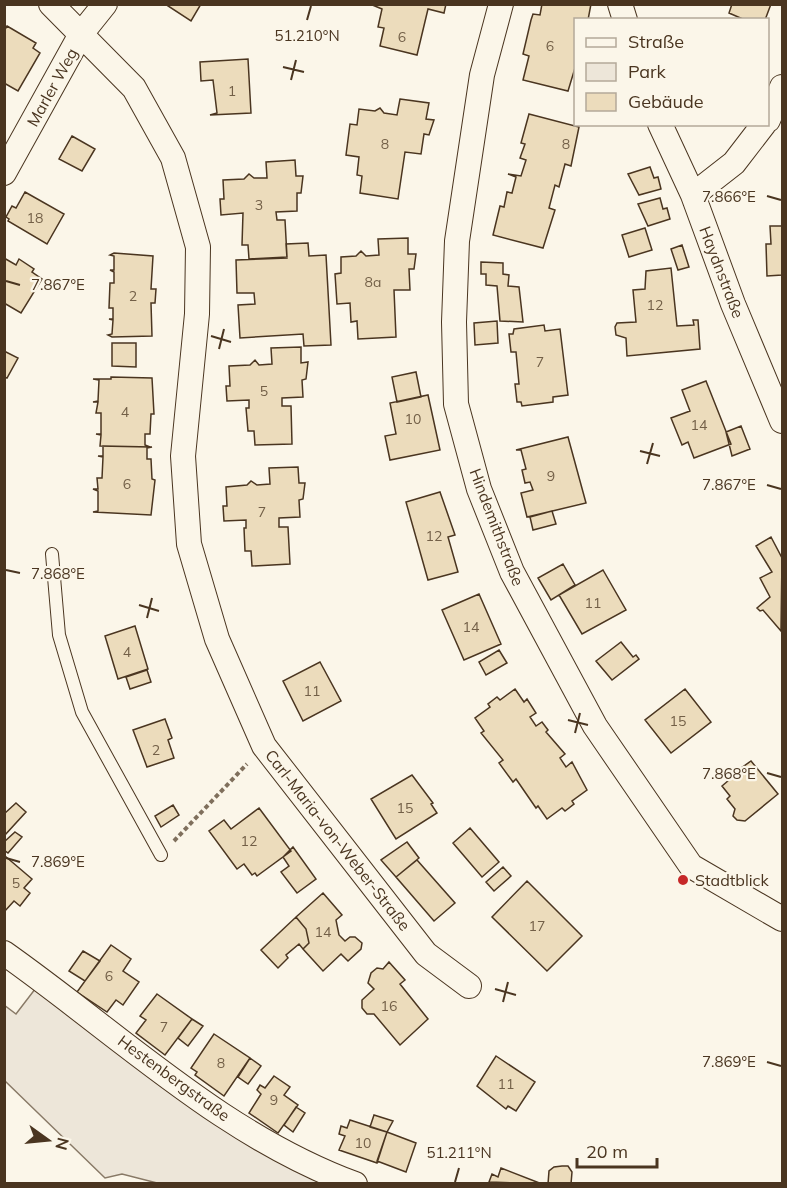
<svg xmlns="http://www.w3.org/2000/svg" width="787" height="1188" viewBox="0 0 787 1188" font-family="Mulish,sans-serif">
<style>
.green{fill:#ede6d9;stroke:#887966;stroke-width:1.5}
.building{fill:#ecdcbc;stroke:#4a3520;stroke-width:1.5}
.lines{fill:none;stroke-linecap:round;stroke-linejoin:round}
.lane-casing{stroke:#4a3520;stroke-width:14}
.street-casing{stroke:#4a3520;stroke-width:26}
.path{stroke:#7f6f5c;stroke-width:4;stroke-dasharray:4.5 3;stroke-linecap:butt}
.lane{stroke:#fbf6e9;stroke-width:12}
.street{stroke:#fbf6e9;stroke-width:24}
.ticks{fill:none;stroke:#4a3520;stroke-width:2}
.poi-dot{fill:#c62828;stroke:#fbf6e9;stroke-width:2}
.labels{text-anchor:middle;stroke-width:4.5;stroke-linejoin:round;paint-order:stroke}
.number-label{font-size:14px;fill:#725f47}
.street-label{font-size:16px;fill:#4a3520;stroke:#fbf6e9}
.poi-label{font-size:16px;fill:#4a3520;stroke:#fbf6e9;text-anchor:start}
.ticks-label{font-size:15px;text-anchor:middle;fill:#4a3520;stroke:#fbf6e9;stroke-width:4.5;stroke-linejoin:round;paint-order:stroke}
</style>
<rect width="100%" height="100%" fill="#fbf6e9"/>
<path class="green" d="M42 980 194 1097 355 1183 161 1184 122 1174 105 1178 5 1081 4 1005 16 1014Z"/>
<path class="building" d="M165 4H201L191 21Z
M370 4H446L444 13 428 9 417 55 380 46 384 28 378 27 382 9Z
M542 4H591L588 20H576L575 68 568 91 523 80 529 56 523 54 531 20 533 14 540 15Z
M732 4H771L765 20H745L729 13Z
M7 26 36 43 33 48 40 53 18 91 4 83V31Z
M248 59 251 113 210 115 217 113 213 80 201 81 200 62Z
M400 99 429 103 426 119 434 120 429 135 424 134 421 154 405 152 398 199 360 193 362 176 357 175 359 157 346 155 350 124 357 125 359 109 375 111 380 108 384 113 397 115Z
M529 114 579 127 571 166 565 164 559 187 555 185 549 208 555 210 543 248 493 235 500 206 504 207 507 192 512 193 516 177 508 174 521 176 526 160 520 158 525 144 521 143Z
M72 136 95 149 82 171 59 159Z
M295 160 296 176H303L301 193H297V211L276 212 277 220H285L287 257 249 259 248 245H242L243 213 221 215 220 199H224L223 180 244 179 249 174 254 178H267L266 162Z
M650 167 654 178 658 177 661 189 639 195 628 174Z
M25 192 64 214 47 244 8 221 9 219 6 217 12 206 16 208Z
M660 198 663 209 667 208 670 219 648 226 638 204Z
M770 226H782V275L767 276 766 244H771Z
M645 228 652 250 629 257 622 235Z
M408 238V254H416L414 269H409L410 290H394L396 337 358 339 357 321 351 322 350 303 337 304 335 274 341 273V257L356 256 361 251 366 256 379 255 378 239Z
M308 243 309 256 326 255 331 345 304 346 303 334 240 338 238 305 255 304 254 293H237L236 260 287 258 286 244Z
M682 245 689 267 678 270 671 249Z
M114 253 153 256 151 289H156L155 303H151L152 336 112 337 108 335 112 334 113 320 109 319H113V308H109L110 283H114V272L110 270H114V256L110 255Z
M4 258 16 265 19 259 34 269 32 272 42 279 21 313 4 303Z
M481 262 503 263V274L509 275 508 286 519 287 523 322 500 321 497 286 486 285V274H481Z
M671 268 677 326 694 325 693 320H698L700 349 627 356 626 338 616 335 615 327 617 323 636 322 633 290 645 289 646 271Z
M497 321 498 343 475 345 474 323Z
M544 325 545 331 560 329 568 395 553 397V402L522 406 521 402H517L515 384H519L516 352H511L509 334H513L514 329Z
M112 343H136V367L112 366Z
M301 347V363L308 362 306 379 302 380 303 397 282 398V406H291L292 444 255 445 254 431H248L246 408H249V400L227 401 226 386H230L229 366 250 365 255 360 259 365 272 364 271 348Z
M4 351 18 358 7 378 4 377Z
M416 372 421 397 397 402 392 377Z
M111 377 152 378 154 414H151L150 434H145V445L150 447 100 446 101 435 96 434H101V413H96L98 402H93L98 401 99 380 93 379H111Z
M706 381 731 444 694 458 688 442 682 445 671 418 690 411 682 390Z
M428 395 440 450 390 460 385 436 396 434 390 403Z
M741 426 750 449 732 456 726 432Z
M568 437 586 503 527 517 521 493 533 490 530 482 525 483 522 470 526 469 521 450H516Z
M103 446 152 447 147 448V459H151L152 479 155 480 151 515 93 512 98 511V491L93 489H98L97 478H102L103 457 98 456H103Z
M298 467 299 483H305L303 499 299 500 300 517 279 518V527H288L290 564 252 566 251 551H245L244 528H246V520L224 521 223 506H227L226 487 247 485 251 481 257 485 270 484 269 468Z
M440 492 455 535 448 537 458 572 428 580 406 502Z
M552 511 556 524 533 530 530 517Z
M771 537 782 558 781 631 763 610 760 611 757 608 770 597 760 578 772 572 756 546Z
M563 564 575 585 551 600 538 578Z
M603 570 626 610 582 634 559 595Z
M479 594 501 644 464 660 442 610Z
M135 626 148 669 118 679 105 636Z
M621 642 633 657 636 655 639 659 612 680 596 661Z
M499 650 507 663 486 675 479 662Z
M320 662 341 701 303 721 283 681Z
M147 670 151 682 130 689 126 677Z
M515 689 524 702 527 699 536 713 530 717 536 726 542 722 548 730 546 732 565 754 560 758 566 767 572 762 587 790 572 801 574 804 565 811 562 808 547 819 538 806 536 808 516 779 513 782 499 763 503 760 481 733 484 731 475 718 490 707 488 704 497 697 500 700Z
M685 689 711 722 671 753 645 720Z
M165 719 172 738 168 740 174 758 147 767 133 730Z
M751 761 778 794 745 821 737 820 733 816 735 809 727 799 730 796 722 786 729 780 727 778Z
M412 775 433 803 431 804 437 813 396 839 371 799Z
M16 803 26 812 4 836V814Z
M173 805 179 815 161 827 155 816Z
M259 808 291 851 257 876 255 873 252 875 244 864 237 869 209 831 224 820 231 829Z
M470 828 499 862 482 877 453 843Z
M15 832 22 837 8 853 4 850V842Z
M407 842 419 858 396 877 381 860Z
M293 847 316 879 297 893 281 872 289 866 283 857Z
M5 856 32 879 24 888 30 893 20 906 14 901 4 912Z
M417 860 455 903 434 921 396 877Z
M503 867 511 876 494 891 486 882Z
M527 881 582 936 547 971 492 917Z
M323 893 342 915 336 920 339 935 345 941 350 937H355L362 943 361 949 348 961 341 954 323 971 303 949 309 943 306 929 296 917Z
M296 917 306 929 309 943 303 949 299 944 286 955 288 958 278 968 261 950Z
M111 945 131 959 123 971 139 982 123 1005 116 1000 107 1012 77 992Z
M83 951 100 961 85 981 69 971Z
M389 962 405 980 400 984 428 1019 400 1045 374 1014H367L362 1008V1000L374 989 368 983 371 973 377 968 383 969Z
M157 994 192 1019 165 1055 136 1033 146 1020 140 1016Z
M192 1019 203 1026 188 1046 178 1038Z
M214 1034 250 1058 224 1096 195 1075 197 1072 191 1068Z
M496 1056 535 1082 516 1111 508 1106 506 1109 477 1086Z
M250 1058 261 1066 248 1084 238 1077Z
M274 1076 290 1087 284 1095 298 1105 278 1133 249 1113 261 1094 257 1090 260 1085 265 1088Z
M296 1107 305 1113 293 1132 284 1125Z
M374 1115 393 1121 387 1132 370 1127Z
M350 1120 387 1132 377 1163 339 1150 345 1136 339 1134 341 1126 347 1128Z
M387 1132 416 1143 406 1172 377 1161Z
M562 1166H568L572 1172 571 1184H548L549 1171 554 1167Z
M501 1168 542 1184 489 1182 492 1174 498 1177Z"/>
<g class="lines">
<g class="lane-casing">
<path id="lane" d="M52 554 59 635 82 712 161 855"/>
</g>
<g class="street-casing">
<path id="street" d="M51 4 134 88 173 158 198 247 197 314 183 456 189 544 217 639 264 746 426 954 469 986
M501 4 482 75 457 241 454 322 456 404 479 489 512 572 595 726 691 866 782 919
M620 4 625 20
M768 120 782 87
M660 124 693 195 733 304 782 421
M4 173 81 34 105 4
M693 195 734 163 764 124
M4 953C119 1034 222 1135 355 1184"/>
</g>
<path class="path" d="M174 841 247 764"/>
<use href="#lane" class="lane"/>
<use href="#street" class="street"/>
</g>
<path class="ticks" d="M307 20 311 6M283 67 304 72M291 80 296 60M767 196 781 200M6 281 20 285M211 336 231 342M219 349 224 329M640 451 660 456M647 464 653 443M767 485 781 489M6 570 20 573M139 605 159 611M147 618 152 598M568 720 588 725M575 733 580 713M767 773 781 777M6 858 20 862M495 989 516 995M503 1002 508 982M767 1062 781 1066M455 1182 459 1168"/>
<circle class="poi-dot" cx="683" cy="880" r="6"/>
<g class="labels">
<g class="number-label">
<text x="402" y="42">6</text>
<text x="550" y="51">6</text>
<text x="232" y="96">1</text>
<text x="385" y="149">8</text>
<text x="566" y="149">8</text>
<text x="259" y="210">3</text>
<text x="35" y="223">18</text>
<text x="373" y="287">8a</text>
<text x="133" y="301">2</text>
<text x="655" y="310">12</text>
<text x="540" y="367">7</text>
<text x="264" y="396">5</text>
<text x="125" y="417">4</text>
<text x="413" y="424">10</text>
<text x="699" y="430">14</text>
<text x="551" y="481">9</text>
<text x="127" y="489">6</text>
<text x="262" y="517">7</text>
<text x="434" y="541">12</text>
<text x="593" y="608">11</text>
<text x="471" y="632">14</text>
<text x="127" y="657">4</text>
<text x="312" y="696">11</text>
<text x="678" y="726">15</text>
<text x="156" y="755">2</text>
<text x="405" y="813">15</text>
<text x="249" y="846">12</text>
<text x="16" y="888">5</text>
<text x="537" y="931">17</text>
<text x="323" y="937">14</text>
<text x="109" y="981">6</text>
<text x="389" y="1011">16</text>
<text x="164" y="1032">7</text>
<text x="221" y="1068">8</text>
<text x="506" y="1089">11</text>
<text x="274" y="1105">9</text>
<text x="363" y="1148">10</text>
</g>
<g class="street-label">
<text transform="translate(52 87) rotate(-61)" y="6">Marler Weg</text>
<text transform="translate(722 272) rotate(69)" y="6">Haydnstraße</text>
<text transform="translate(497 527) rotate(69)" y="6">Hindemithstraße</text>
<text transform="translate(338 840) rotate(52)" y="6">Carl-Maria-von-Weber-Straße</text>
<text transform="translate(174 1078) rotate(36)" y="6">Hestenbergstraße</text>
</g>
<g class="poi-label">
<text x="695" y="886">Stadtblick</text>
</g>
</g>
<g class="ticks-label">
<text x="307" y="41">51.210°N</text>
<text x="729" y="202">7.866°E</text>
<text x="58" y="290">7.867°E</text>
<text x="729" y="490">7.867°E</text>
<text x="58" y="579">7.868°E</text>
<text x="729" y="779">7.868°E</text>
<text x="58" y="867">7.869°E</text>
<text x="729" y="1067">7.869°E</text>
<text x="459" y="1158">51.211°N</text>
</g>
<rect width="787" height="1188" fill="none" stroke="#4a3520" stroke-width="12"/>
<rect x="574" y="18" width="195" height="108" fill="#fbf6e9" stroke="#b4a999" stroke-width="1.5"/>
<rect x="586" y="38" width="30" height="9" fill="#fbf6e9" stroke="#b4a999" stroke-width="1.5"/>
<text x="628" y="48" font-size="18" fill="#4a3520">Straße</text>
<rect x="586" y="63" width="30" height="18" fill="#ede6d9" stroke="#b4a999" stroke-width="1.5"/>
<text x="628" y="78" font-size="18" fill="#4a3520">Park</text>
<rect x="586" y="93" width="30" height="18" fill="#ecdcbc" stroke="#b4a999" stroke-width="1.5"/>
<text x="628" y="108" font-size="18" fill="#4a3520">Gebäude</text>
<g transform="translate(48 1140) rotate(105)" stroke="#fbf6e9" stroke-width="4.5" paint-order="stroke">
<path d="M0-4.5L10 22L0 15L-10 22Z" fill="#4a3520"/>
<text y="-9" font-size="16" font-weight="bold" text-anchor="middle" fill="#4a3520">N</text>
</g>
<path d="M577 1158v9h80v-9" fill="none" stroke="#4a3520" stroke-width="3"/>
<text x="586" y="1158" font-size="18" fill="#4a3520" stroke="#fbf6e9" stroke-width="4.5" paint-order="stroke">20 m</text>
</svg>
